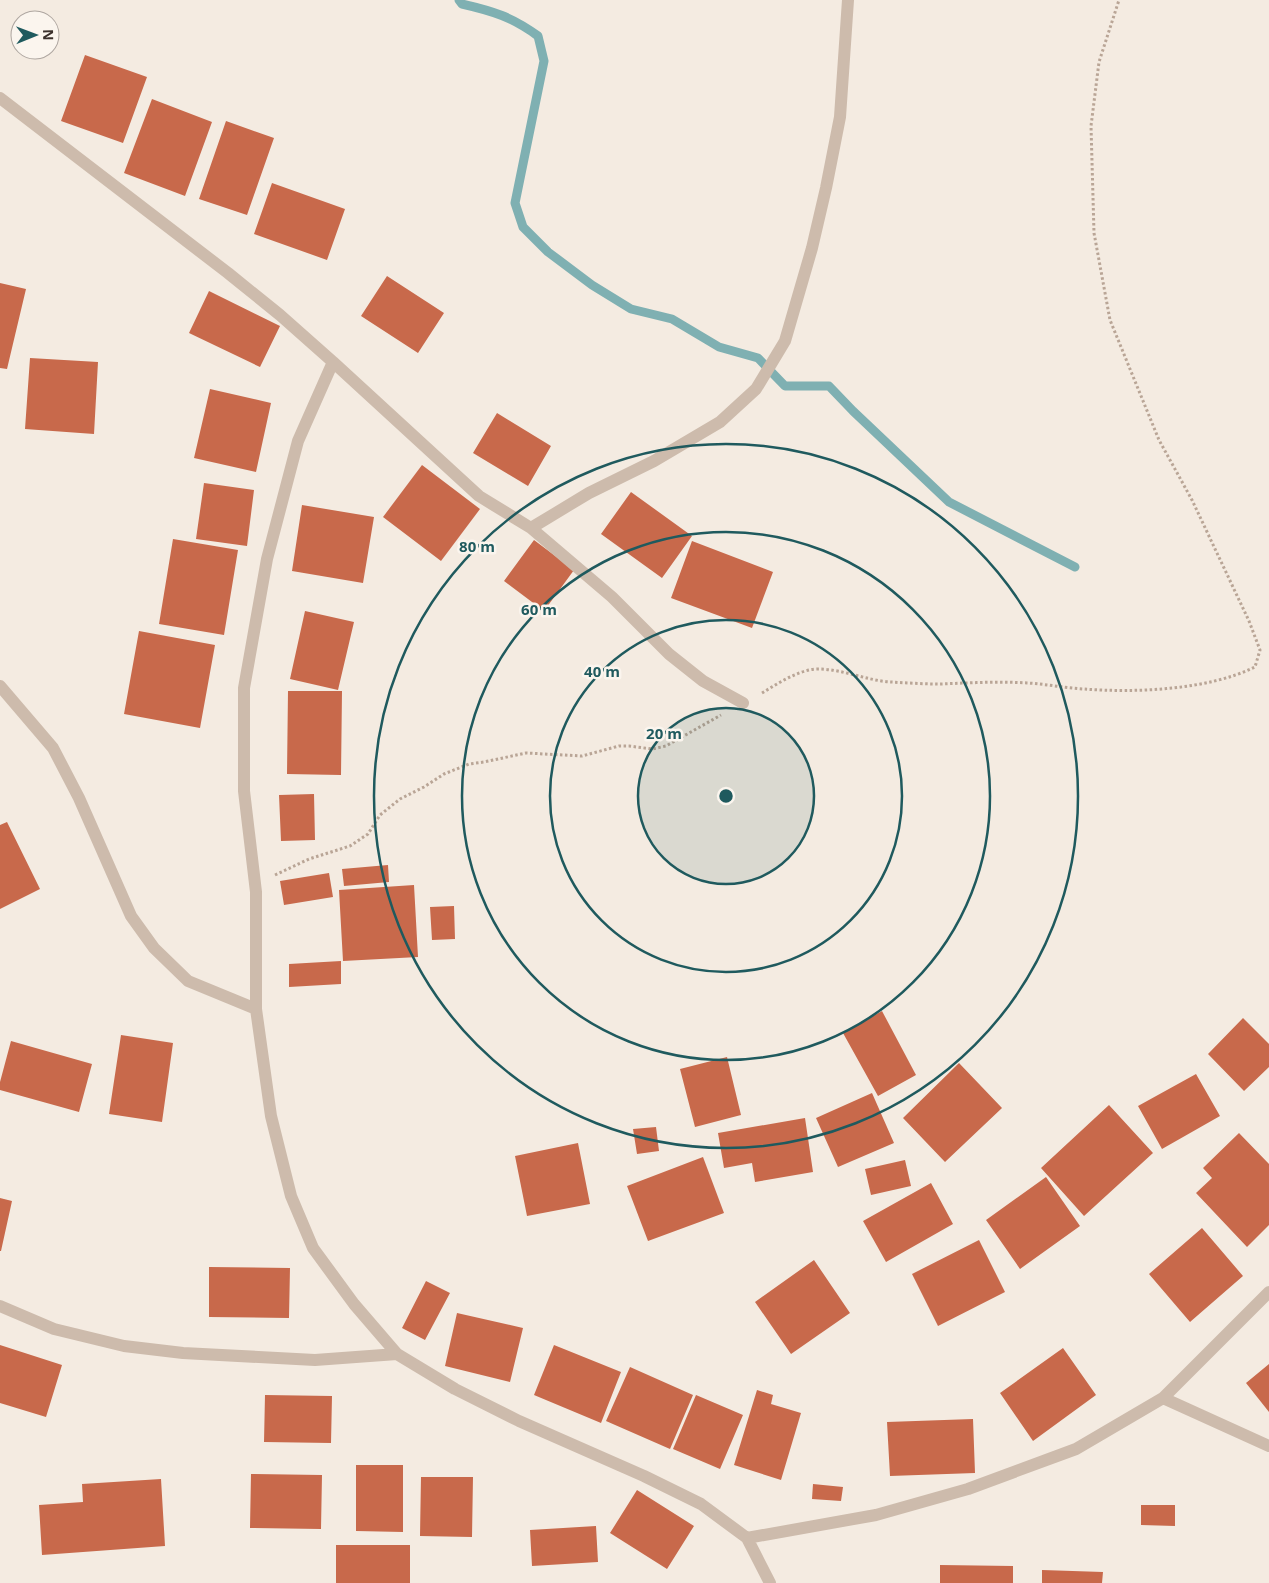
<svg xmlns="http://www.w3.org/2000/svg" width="1269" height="1583" viewBox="0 0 1269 1583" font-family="'Open Sans',sans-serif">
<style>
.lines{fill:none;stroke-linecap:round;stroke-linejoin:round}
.stream{stroke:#7fb0b2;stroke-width:9}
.building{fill:#c8694b}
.path{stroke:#b9a596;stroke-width:3;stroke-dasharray:2.5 2.5;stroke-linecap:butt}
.minor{stroke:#cdbbac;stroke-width:12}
.ring{fill:none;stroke:#1f5a5e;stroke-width:2.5}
.centre{fill:#1f5a5e;stroke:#fbf5ee;stroke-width:2.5}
.ring-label{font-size:15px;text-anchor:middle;font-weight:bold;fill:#1f5a5e;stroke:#fbf5ee;stroke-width:5;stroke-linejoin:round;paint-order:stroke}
</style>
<rect width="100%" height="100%" fill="#f4ebe1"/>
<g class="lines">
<path class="stream" d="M459 0 462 4C493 11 512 17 538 36L544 61 515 203 523 227 548 252 592 285 631 309 672 319 719 347 758 358 785 386H829L853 411 949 502 1075 567"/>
</g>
<path class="building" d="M85 55 147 77 123 143 61 121Z
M152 99 212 122 185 196 124 173Z
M226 121 274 138 247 215 199 199Z
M272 183 345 209 327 260 254 234Z
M387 276 444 313 418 353 361 316Z
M0 283 26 289 7 369 0 368Z
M209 291 280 326 260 367 189 333Z
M30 358 98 362 94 434 25 429Z
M210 389 271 403 256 472 194 458Z
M497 413 551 446 528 486 473 453Z
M422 465 480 509 441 561 383 517Z
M204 483 254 490 247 546 196 539Z
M631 492 692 536 662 578 601 534Z
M302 505 374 517 363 583 292 571Z
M173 539 238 550 224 635 159 624Z
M534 540 574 570 544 611 504 581Z
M692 541 773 572 752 628 671 598Z
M305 611 354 622 338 690 290 679Z
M139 631 215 645 200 728 124 714Z
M288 691H342L341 775 287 774Z
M314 794 315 840 281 841 279 795Z
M7 822 40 889 0 909V825Z
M388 865 389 882 344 886 342 869Z
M329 873 333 897 284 905 280 881Z
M414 885 418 957 343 961 339 890Z
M454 906 455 939 432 940 430 907Z
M341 961V984L289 987V964Z
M882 1011 916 1075 878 1096 843 1033Z
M1243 1018 1269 1044V1067L1244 1091 1208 1054Z
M121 1035 173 1043 162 1122 109 1114Z
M11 1041 92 1064 79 1112 0 1090V1082Z
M727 1057 741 1115 695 1127 680 1069Z
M959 1063 1002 1108 945 1162 903 1118Z
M1196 1074 1220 1116 1162 1149 1138 1106Z
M872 1093 894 1143 838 1167 816 1118Z
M1109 1105 1153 1153 1084 1216 1041 1168Z
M805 1118 813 1172 755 1182 752 1163 724 1168 718 1133Z
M656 1127 659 1151 637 1154 633 1129Z
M1239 1133 1269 1164V1225L1247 1247 1196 1193 1212 1178 1203 1168Z
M578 1143 590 1204 527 1216 515 1156Z
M703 1157 724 1213 648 1241 627 1186Z
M905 1160 911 1186 871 1195 865 1169Z
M1046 1177 1080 1226 1020 1269 986 1220Z
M931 1183 953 1224 886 1262 863 1221Z
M0 1198 12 1201 1 1251H0Z
M1202 1228 1243 1276 1190 1322 1149 1274Z
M979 1240 1005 1292 938 1326 912 1274Z
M814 1260 850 1313 791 1354 755 1302Z
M209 1267 290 1268 289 1318 209 1317Z
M426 1281 450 1293 425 1340 402 1328Z
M457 1313 523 1328 510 1382 445 1366Z
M0 1345 62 1365 46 1417 0 1403Z
M554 1345 621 1372 601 1423 534 1395Z
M1063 1348 1096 1395 1033 1441 1000 1393Z
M1269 1364V1412L1246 1383Z
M630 1367 693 1395 670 1449 606 1421Z
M757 1390 773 1395 771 1404 801 1413 781 1480 734 1465Z
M265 1395 332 1396 331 1443 264 1442Z
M696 1395 743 1415 720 1469 673 1449Z
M973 1419 975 1473 890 1476 887 1422Z
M356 1465H403V1532L356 1531Z
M251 1474 322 1475 321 1529 250 1528Z
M421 1477H473L472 1537 420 1536Z
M161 1479 165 1546 42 1555 39 1505 83 1502 82 1484Z
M813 1484 843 1487 841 1501 812 1499Z
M637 1490 694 1526 667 1569 610 1533Z
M1141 1505H1175V1526L1141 1525Z
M596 1526 598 1562 532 1566 530 1530Z
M336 1545H410V1583H336Z
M940 1565 1013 1566V1583H940Z
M1042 1570 1103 1572 1102 1583H1042Z"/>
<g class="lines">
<path class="path" d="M762 693C777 684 792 674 809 670 833 665 866 681 891 682 907 683 924 684 940 684 969 683 998 681 1027 683 1046 684 1065 688 1084 689 1136 693 1208 690 1255 667L1260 650 1249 621 1192 500 1159 440 1110 320 1094 233 1091 126 1099 62 1119 0
M275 875 309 859 350 846 368 834 380 815 400 799 424 787 444 774 469 764 484 762 526 753 582 756 619 746H629L652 749 666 746 721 715"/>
<path class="minor" d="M0 98 228 273 280 315 333 362 298 441 267 559 244 688V791L256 892V1009L271 1116 291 1196 313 1248 354 1304 397 1354 455 1389 519 1421 644 1476 701 1504 747 1538 770 1583
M333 362 479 496 531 528 612 597 669 654 703 681 743 703
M531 528 589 493 654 461 720 422 756 389 785 341 812 248 826 188 840 117 848 0
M0 686 53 748 79 798 131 916 154 948 188 981 256 1009
M0 1306 54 1329 124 1346 183 1353 315 1360 397 1354
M1163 1398 1269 1446
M747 1538 876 1515 968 1489 1076 1449 1163 1398 1269 1292"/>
</g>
<circle cx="726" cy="796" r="88" fill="#1f5a5e" fill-opacity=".12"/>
<g class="ring">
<circle cx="726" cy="796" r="88"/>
<circle cx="726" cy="796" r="176"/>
<circle cx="726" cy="796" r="264"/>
<circle cx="726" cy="796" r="352"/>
</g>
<circle cx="726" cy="796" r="8" class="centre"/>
<g class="ring-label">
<text x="477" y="552">80 m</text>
<text x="539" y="615">60 m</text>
<text x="602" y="677">40 m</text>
<text x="664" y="739">20 m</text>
</g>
<g transform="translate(35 35) rotate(89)"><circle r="24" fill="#fbf5ee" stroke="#aea6a0"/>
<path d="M0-4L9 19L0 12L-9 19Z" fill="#1f5a5e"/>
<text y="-8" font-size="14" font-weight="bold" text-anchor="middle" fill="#3b302b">N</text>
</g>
</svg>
